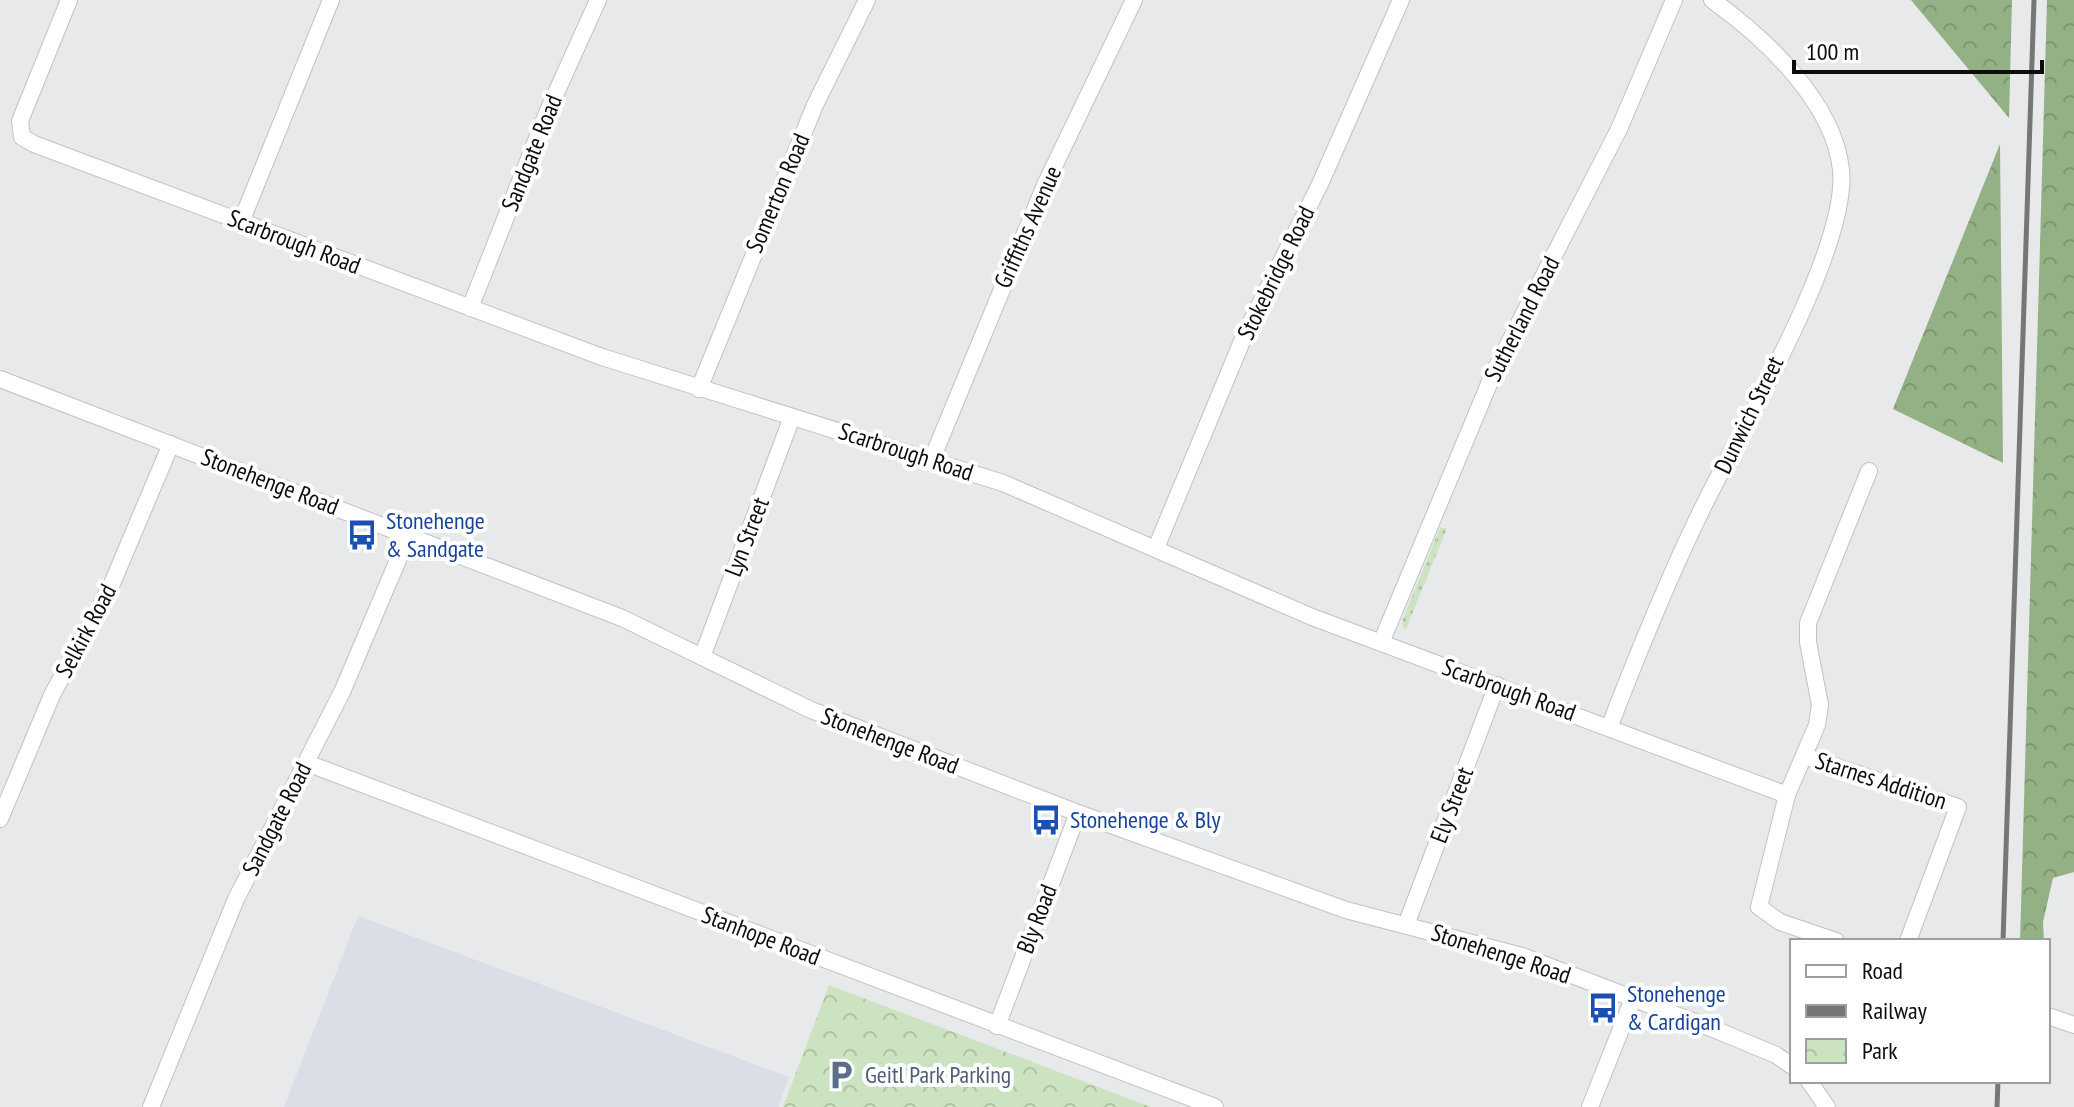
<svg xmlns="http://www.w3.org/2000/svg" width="2074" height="1107" viewBox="0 0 2074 1107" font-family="'PT Sans Narrow',sans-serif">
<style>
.built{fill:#dbdee7}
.grass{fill:url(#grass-dots)}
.forest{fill:url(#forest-crowns)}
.park{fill:url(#park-crowns)}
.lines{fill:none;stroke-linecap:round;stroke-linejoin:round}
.minor-casing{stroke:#c1c2c4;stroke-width:18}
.minor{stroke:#fff;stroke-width:16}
.rail{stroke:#757677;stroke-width:5}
.labels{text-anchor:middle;stroke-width:8;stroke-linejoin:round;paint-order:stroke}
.street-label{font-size:24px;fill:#0c0c0c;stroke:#fff}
.transit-label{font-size:24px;fill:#164399;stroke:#fff;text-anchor:start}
.service-label{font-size:24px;fill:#4e5e75;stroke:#fff;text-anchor:start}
</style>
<defs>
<pattern id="grass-dots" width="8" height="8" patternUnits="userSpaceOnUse" patternTransform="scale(2)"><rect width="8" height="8" fill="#cce3c1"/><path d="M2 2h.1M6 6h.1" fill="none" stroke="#aec2a5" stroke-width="1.8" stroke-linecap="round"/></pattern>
<pattern id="forest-crowns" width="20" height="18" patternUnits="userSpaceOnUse" patternTransform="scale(2)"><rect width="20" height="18" fill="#94b186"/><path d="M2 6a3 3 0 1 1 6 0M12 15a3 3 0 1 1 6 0" fill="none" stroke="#7e9772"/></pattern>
<pattern id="park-crowns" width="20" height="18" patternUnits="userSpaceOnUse" patternTransform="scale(2)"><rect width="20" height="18" fill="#cce3c1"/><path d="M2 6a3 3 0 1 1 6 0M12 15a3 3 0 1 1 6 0" fill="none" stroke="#aec2a5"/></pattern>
</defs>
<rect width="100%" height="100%" fill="#e8e9eb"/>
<path class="built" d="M358 916 789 1077 778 1107H284Z"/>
<path class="grass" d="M1440 528H1447L1406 629 1403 628V619Z"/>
<path class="forest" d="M1911 0H2012L2009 118Z
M2047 0H2074V872L2053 878 2043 922 2044 941H2020Z
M2000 144 2003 463 1893 409Z"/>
<path class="park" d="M829 985 1151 1107H783Z"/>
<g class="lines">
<g class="minor-casing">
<path id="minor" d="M69 0 20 121 22 137 34 144 602 357 1003 483 1312 617 1787 795
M241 222 331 0
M470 308 547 113 598 0
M0 379 622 618 811 710 1078 813 1346 910 1522 956 1721 1032 1776 1055 1792 1066
M699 389 815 105 867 0
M932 459 1045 185 1134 0
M1156 548 1245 334 1320 184 1401 0
M1381 643 1494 372 1619 129 1674 0
M702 657 792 417
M1609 728C1639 650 1670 573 1707 499 1744 425 1849 247 1841 170 1834 102 1765 38 1712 0
M1804 756 1958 807 1908 941
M307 763 1215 1107
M0 819 52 695 111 586 171 444
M1406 925 1497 685
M1836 941 1780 922 1759 907 1787 795 1817 725 1820 705 1808 642V623L1869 471
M2048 1016 2074 1025
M997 1026 1078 813
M1809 1081 1827 1107
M151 1107 236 899 342 692 409 534
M1590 1107 1633 999"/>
</g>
<use href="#minor" class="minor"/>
<path class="rail" d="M2003 941 2034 0
M1997 1107 1998 1081"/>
</g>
<defs>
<g id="bus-bare" transform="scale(2.4)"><path d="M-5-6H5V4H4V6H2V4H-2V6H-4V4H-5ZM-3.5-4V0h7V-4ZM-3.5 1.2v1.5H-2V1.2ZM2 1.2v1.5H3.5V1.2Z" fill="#1a4fb4" stroke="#fff" stroke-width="2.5" paint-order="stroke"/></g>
<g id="parking-bare" transform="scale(2.4)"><path d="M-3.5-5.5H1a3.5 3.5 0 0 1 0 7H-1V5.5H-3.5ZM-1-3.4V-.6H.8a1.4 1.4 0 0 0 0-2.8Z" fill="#5c6f8a" stroke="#fff" stroke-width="2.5" paint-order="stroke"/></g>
</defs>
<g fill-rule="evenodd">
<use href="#bus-bare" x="362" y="535"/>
<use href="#bus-bare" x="1046" y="820"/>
<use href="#bus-bare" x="1603" y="1008"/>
<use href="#parking-bare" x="841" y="1075"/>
</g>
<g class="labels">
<g class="street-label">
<text transform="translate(532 153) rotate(-68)" y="8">Sandgate Road</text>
<text transform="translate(778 193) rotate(-67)" y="8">Somerton Road</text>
<text transform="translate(1028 227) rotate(-66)" y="8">Griffiths Avenue</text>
<text transform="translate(294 242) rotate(21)" y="8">Scarbrough Road</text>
<text transform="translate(1276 273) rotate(-64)" y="8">Stokebridge Road</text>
<text transform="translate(1522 319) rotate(-63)" y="8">Sutherland Road</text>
<text transform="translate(1749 415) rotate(-64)" y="8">Dunwich Street</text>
<text transform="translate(906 452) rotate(18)" y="8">Scarbrough Road</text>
<text transform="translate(270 482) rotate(21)" y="8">Stonehenge Road</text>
<text transform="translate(747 537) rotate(-69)" y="8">Lyn Street</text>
<text transform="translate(86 631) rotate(-62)" y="8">Selkirk Road</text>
<text transform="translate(1509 690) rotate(20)" y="8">Scarbrough Road</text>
<text transform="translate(890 741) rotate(21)" y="8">Stonehenge Road</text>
<text transform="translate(1881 781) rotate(18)" y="8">Starnes Addition</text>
<text transform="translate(1452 805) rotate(-69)" y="8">Ely Street</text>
<text transform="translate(277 819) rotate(-63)" y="8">Sandgate Road</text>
<text transform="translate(1037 919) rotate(-69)" y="8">Bly Road</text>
<text transform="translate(761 936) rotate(21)" y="8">Stanhope Road</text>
<text transform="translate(1501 954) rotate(18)" y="8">Stonehenge Road</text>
</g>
<g class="transit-label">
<text x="386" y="529">Stonehenge<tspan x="386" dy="28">&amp; Sandgate</tspan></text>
<text x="1070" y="828">Stonehenge &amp; Bly</text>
<text x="1627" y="1002">Stonehenge<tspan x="1627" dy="28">&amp; Cardigan</tspan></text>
</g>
<g class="service-label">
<text x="865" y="1083">Geitl Park Parking</text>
</g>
</g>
<rect x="1790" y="939" width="260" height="144" fill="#ffffff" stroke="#9e9e9e" stroke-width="2"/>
<rect x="1806" y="965" width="40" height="12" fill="#ffffff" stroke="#9e9e9e" stroke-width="2"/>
<text x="1862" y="979" font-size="24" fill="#0c0c0c">Road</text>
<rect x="1806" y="1005" width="40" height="12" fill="#757677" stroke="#9e9e9e" stroke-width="2"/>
<text x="1862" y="1019" font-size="24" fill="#0c0c0c">Railway</text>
<rect x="1806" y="1039" width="40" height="24" fill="url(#park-crowns)" stroke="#9e9e9e" stroke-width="2"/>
<text x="1862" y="1059" font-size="24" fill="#0c0c0c">Park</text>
<path d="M1794 60v12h248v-12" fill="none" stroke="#0c0c0c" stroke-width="4"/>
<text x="1806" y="60" font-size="24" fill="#0c0c0c" stroke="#ffffff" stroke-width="6" paint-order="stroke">100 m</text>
</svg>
